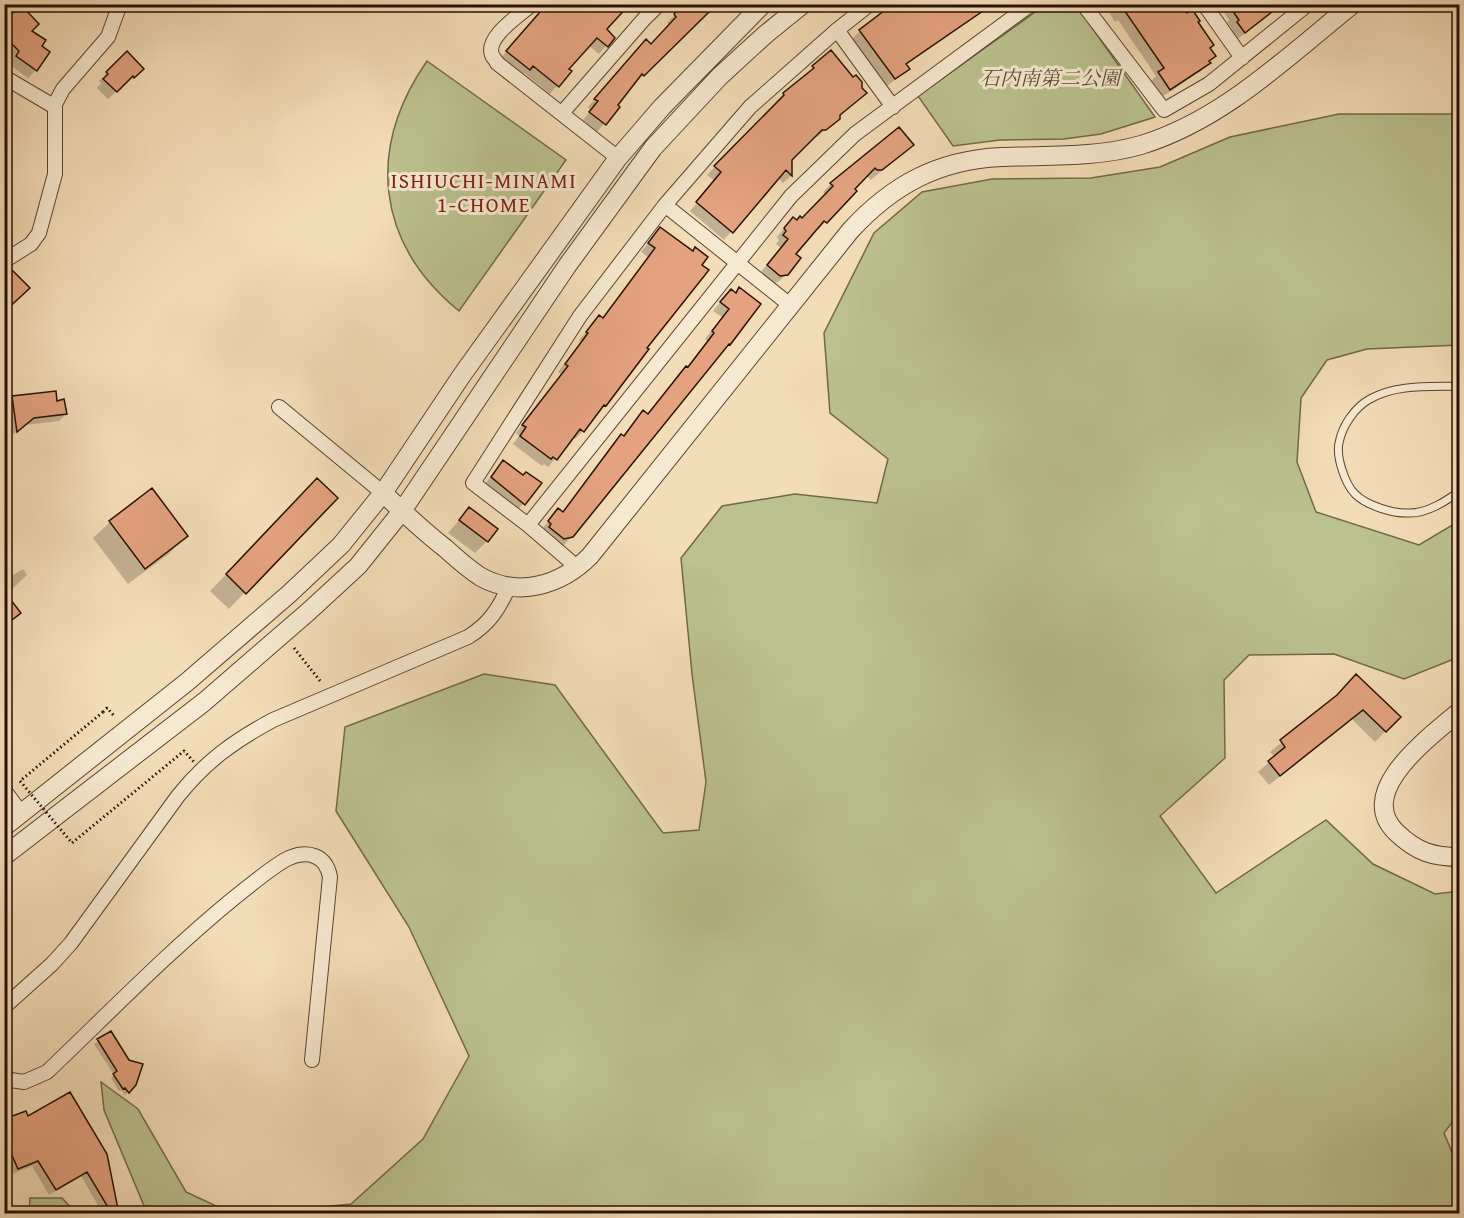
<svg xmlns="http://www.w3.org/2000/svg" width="1464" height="1218" viewBox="0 0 1464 1218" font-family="'Gentium Book Plus','Noto Serif JP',serif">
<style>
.green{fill:#bbc18f;stroke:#726849;stroke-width:1.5}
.shadow{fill:#0003}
.building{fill:#e4a280;stroke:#281003;stroke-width:1.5}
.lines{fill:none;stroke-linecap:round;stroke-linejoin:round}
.service-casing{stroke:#5b4330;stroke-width:9}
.minor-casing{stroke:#5b4330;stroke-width:16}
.tertiary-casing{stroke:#5b4330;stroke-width:20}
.path{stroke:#281003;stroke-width:3;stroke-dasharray:1.5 3;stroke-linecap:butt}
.service{stroke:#f7e9d1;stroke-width:7}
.minor{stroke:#f7e9d1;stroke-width:14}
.tertiary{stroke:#f7e9d1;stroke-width:18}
.path-bridge{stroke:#281003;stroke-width:3;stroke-dasharray:1.5 3;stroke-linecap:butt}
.labels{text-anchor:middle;stroke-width:6;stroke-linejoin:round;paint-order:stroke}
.park-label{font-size:20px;font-style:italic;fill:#5b4e34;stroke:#f7e9d1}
.neighbourhood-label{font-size:21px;letter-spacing:1.5px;fill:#7a1f14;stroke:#f7e9d1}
</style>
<rect width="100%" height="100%" fill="#f3ddb8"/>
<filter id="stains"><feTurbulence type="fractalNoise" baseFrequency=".00333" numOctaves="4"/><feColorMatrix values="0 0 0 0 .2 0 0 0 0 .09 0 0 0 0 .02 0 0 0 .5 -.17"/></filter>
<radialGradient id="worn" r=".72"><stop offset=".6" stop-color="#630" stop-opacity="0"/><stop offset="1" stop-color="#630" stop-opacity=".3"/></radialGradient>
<path class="green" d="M1045 5H1076L1155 117 1101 134 1064 139 1000 140 953 146 918 96Z
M427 61 566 160 459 311C376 243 366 149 427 61Z
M1339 114H1459V345L1367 349 1327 360 1301 398 1297 462 1316 512 1419 545 1459 521V657L1404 679 1334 654 1249 655 1224 680 1225 758 1160 816 1216 893 1326 820 1373 864 1435 894 1459 891V1113L1444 1133 1459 1169V1213H260L351 1204 423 1139 469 1056 409 927 336 811 345 727 484 674 555 685 663 833 699 830 706 782 692 674 681 558 722 506 795 494 877 503 888 459 830 413 824 333 874 233 922 192 992 179 1091 178 1160 167 1230 137Z
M101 1082 138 1109 186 1192 231 1213H147L104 1110Z
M30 1198H62L76 1213H29Z"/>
<path class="shadow" d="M685 4H712L635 83 615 105 618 107 597 132 583 120 591 110 588 107 638 48 651 46 670 26 667 23Z
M906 4H994L905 65 908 69 887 86 852 39 860 31Z
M1104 4H1187L1198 21 1196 22 1214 56 1201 71 1162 97 1151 81 1156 76 1118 20 1115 22Z
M1219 4H1284L1236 40 1230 31 1232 29 1227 22 1229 20Z
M538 16 604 29 613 38 599 54 588 45 567 70 569 72 550 94 524 73 521 77 499 60Z
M4 23 30 31 40 46 36 70 28 78 9 64 12 59 4 51Z
M831 52 853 79 856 77 863 86 839 118 817 137H813L791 160V176L783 183 777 177 724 240 690 211 715 181 707 175 777 104 776 102 784 94Z
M127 53 142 69 108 99 97 88 101 83 99 81Z
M899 129 912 145 871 180 866 175 853 189 855 191 818 230 816 228 794 254 787 274 778 282 772 283 760 273 781 248 776 244 779 240 777 237 785 227 802 220 826 195 823 192 831 184Z
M660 229 645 349 605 405 583 431 575 439 573 437 548 467 544 464 542 466 513 444 519 436 516 433 561 374 558 372 581 342 579 340 599 317 602 319 648 257 641 252Z
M739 289 729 344 572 536 564 545 555 546 541 530 558 510 562 513 613 444 621 436 623 437 636 420 647 415 678 376 687 368 707 341 705 339 722 317 713 311 723 299 735 294Z
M4 360 12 375 4 380Z
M13 398 56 402 66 414 59 421 25 425 10 437 6 405Z
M503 462 523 477 540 484 516 512 484 485Z
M301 497 245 592 229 609 210 591Z
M469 509 487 541 475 553 448 533Z
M110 522 186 536 170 553 128 584 93 538Z
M23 569 27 575 6 595 19 613 4 628V580Z
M1336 697 1399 717 1375 742 1352 719 1269 785 1258 772 1275 757 1270 752Z
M111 1033 135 1084 125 1095 121 1090 119 1091 111 1078 114 1075 94 1044Z
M69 1094 117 1214H95L100 1209 81 1176 49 1195 32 1166 12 1174 4 1156V1108L10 1106 14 1117 27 1119Z"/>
<path class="building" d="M547 4H630L607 29 615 38 608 47 597 38 569 69 572 71 559 87 533 66 530 70 506 51Z
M683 4H701L709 12 644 76 642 74 618 105 620 107 606 125 589 112 598 101 594 99 646 39 651 44 676 17 674 14Z
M893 4H993L906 64 910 69 895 79 859 30Z
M1120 4H1181L1187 13 1192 9 1200 21 1198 22 1214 45 1210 48 1216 56 1209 61 1211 63 1170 90 1158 72 1164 68Z
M1246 4H1282L1245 33 1237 22 1239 20 1234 13Z
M21 5 39 24 32 31 46 40 42 46 50 52 37 71 16 56 19 51 4 36V21Z
M831 50 853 77 856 75 862 82V88L867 93 840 115V119L826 130H822L792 160V176L786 170 733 233 696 202 721 172 714 166 784 95 783 93 814 68 812 66Z
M127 51 144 69 134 78 133 76 117 92 103 79 108 74 106 72Z
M899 127 914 145 882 170H877L875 168 855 189 857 191 827 223 824 221 796 254 801 258 788 275 780 276 767 265 788 239 783 235 786 231 784 228 793 217 797 220 800 216 802 218 833 186 830 183Z
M660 227 693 251 695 247 708 257 702 265 709 270 647 348 649 349 606 406 604 405 584 432 580 429 557 460 553 457 551 459 520 436 526 427 522 425 568 366 565 364 588 333 586 332 599 315 603 318 655 248 648 243Z
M10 268 30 288 4 312V270Z
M739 287 761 304 730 345 729 344 573 537 564 539 549 527 551 524 548 521 558 508 563 512 621 434 624 436 643 410 648 414 686 366 688 367 714 333 712 331 729 309 720 302 731 289 736 293Z
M56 391 57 401 64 399 67 414 34 418 17 432 12 396Z
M503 460 523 475 526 472 542 483 525 505 491 477Z
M317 478 338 498 246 594 226 574Z
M152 488 188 536 145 569 109 521Z
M469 507 498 529 488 542 459 520Z
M4 591 21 613 4 626Z
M1356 674 1401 717 1386 732 1363 710 1280 776 1268 761 1285 747 1280 740 1337 695Z
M111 1031 129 1060 143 1064 136 1085 129 1093 125 1088 123 1089 113 1074 117 1071 97 1039Z
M70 1092 107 1154 119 1214H112L87 1172 56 1190 38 1161 18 1169 4 1137V1119L26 1111 28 1116Z"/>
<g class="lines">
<g class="service-casing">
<path id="service" d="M1460 386C1430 387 1396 384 1370 399 1355 407 1342 426 1339 443 1336 457 1345 484 1355 494 1367 506 1394 514 1410 513 1428 513 1446 501 1460 491"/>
</g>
<g class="minor-casing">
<path id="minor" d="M532 4C520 15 485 37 492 55 493 58 496 60 497 63L618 158
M1083 4 1164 110 1209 84 1308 4
M1204 4 1242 58
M837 30 893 107
M4 77 55 107
M562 113 644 19 659 4
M665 205 790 305
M4 261 31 244 39 233 55 174V104L63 89 108 37 120 4
M279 407 383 493
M528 525 791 196 855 134 1031 4
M578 568 528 525 473 483 580 316 665 205 750 107 837 30 870 4
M4 790 22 814
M4 1007 52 964 71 943 178 796C206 761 234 741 273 720L468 637C489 624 499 609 509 586
M4 1079 24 1082 47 1072C108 1014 168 952 234 898 247 888 275 864 289 858 308 850 326 855 330 877L312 1060"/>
</g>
<g class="tertiary-casing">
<path id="tertiary" d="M383 493C403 512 423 531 445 548 456 558 468 569 481 577 519 598 561 585 590 556L850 231C892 185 938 160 1001 157 1048 155 1096 158 1141 145 1223 120 1287 57 1353 4
M1460 711C1430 737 1353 792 1397 833 1417 852 1433 857 1460 857
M4 827 187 682 289 594 341 545 383 493 462 375 618 158 662 107 763 4
M4 856 204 702 308 612 358 566 402 511 567 266 653 148 720 76 766 34 803 4"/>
</g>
<path class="path" d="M294 648 321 682
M103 712 107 708 115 717"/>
<use href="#service" class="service"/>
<use href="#minor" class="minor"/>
<use href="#tertiary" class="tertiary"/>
<path class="path-bridge" d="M103 712 20 781 72 843 184 751 194 762"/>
</g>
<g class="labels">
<g class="park-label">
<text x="1050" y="85">石内南第二公園</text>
</g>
<g class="neighbourhood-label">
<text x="484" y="188">ISHIUCHI-MINAMI<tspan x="484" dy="24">1-CHOME</tspan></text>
</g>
</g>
<rect width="1464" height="1218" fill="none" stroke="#f3ddb8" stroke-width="24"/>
<rect x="6" y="6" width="1452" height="1206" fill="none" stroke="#281003" stroke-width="3"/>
<rect x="12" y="12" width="1440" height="1194" fill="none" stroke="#281003" stroke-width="1.5"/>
<rect width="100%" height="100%" filter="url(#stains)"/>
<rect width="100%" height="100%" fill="url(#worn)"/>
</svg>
